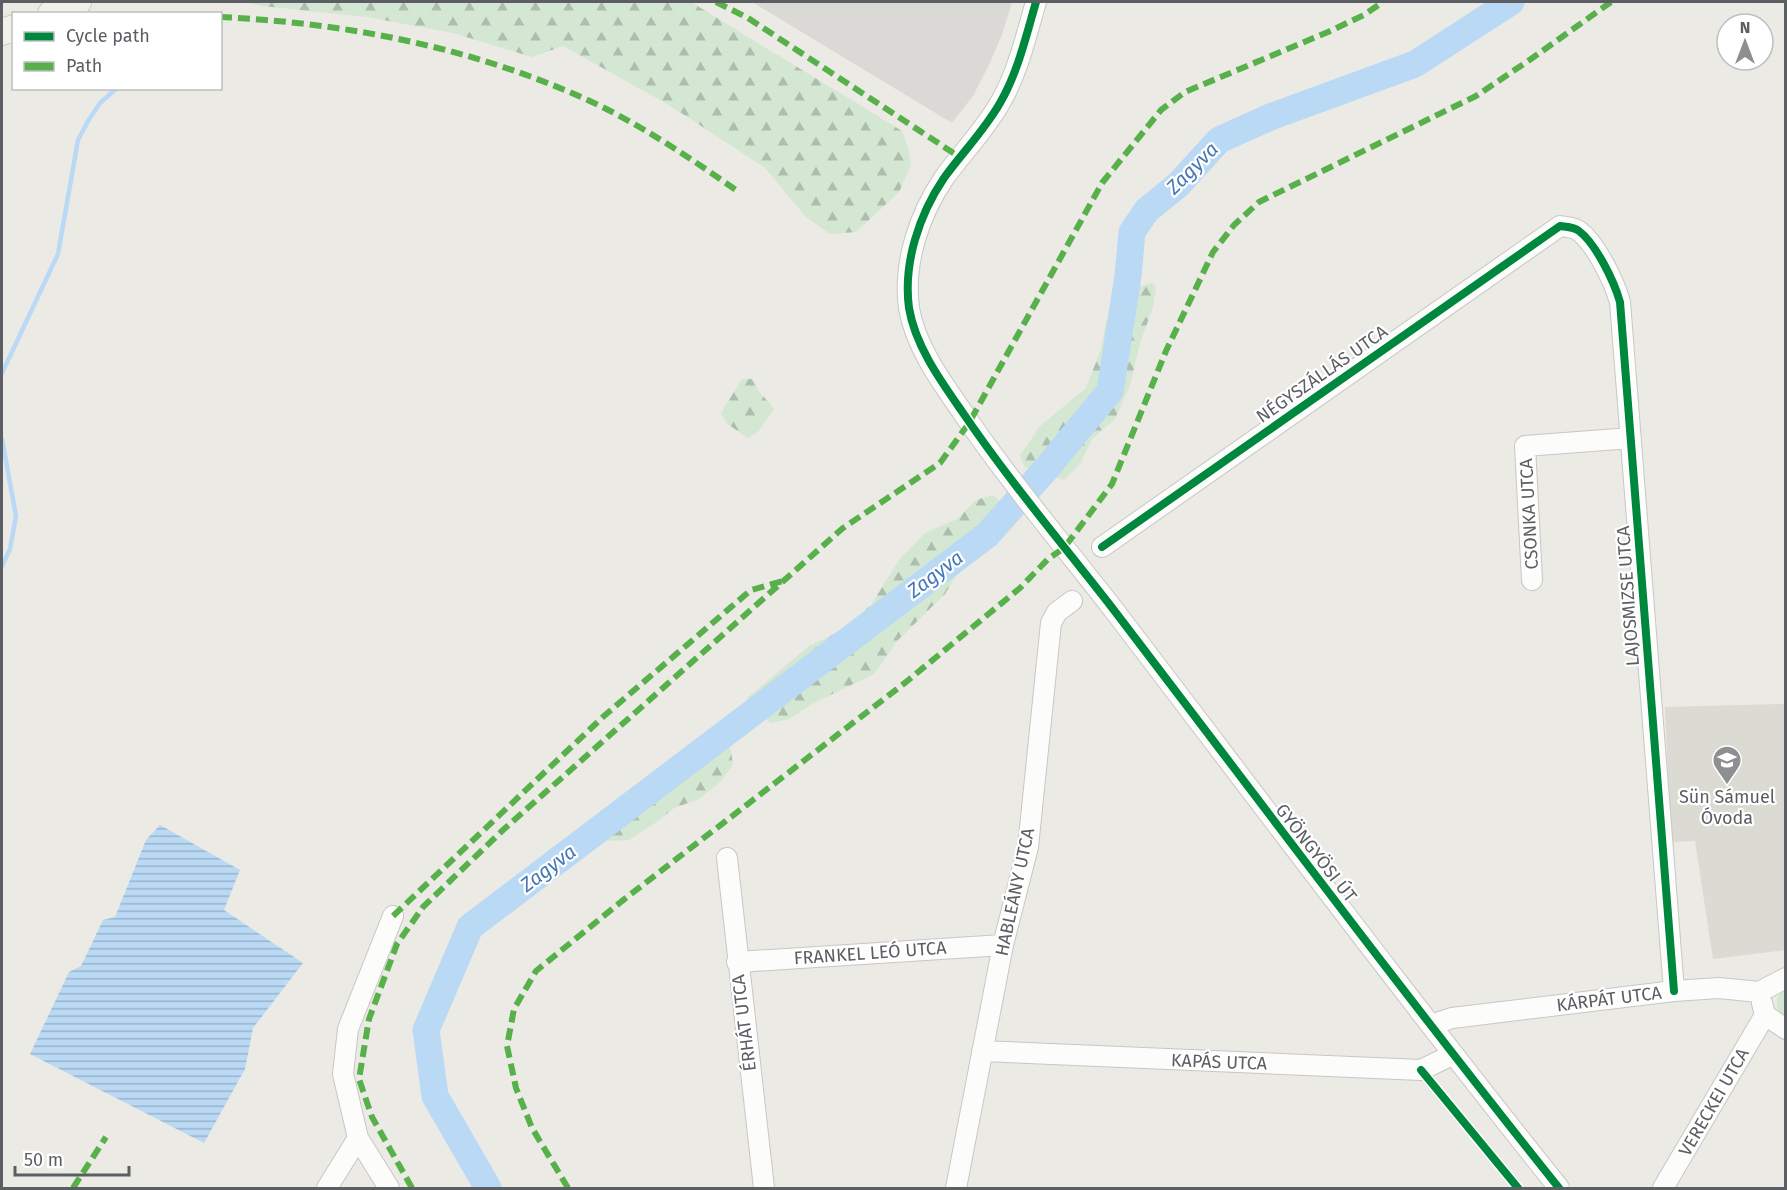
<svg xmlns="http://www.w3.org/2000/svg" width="1787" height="1190" viewBox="0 0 1787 1190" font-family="'Fira Sans',sans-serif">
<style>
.industrial{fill:#dbd9d6}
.education{fill:#dbdad3}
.grass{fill:url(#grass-tufts)}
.forest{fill:url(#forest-firs)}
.water{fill:url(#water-rules)}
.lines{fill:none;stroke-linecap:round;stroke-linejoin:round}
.stream{stroke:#bad9f5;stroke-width:4.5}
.river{stroke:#bad9f5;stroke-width:27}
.minor-casing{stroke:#c7c7c6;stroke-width:22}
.major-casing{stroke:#d2cbb4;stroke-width:28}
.minor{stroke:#fcfcfb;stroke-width:20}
.major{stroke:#f2f1e8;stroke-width:26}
.quiet{stroke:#58b04a;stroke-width:6;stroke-dasharray:12 6;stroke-linecap:butt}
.cycleway-casing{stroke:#fff;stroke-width:11}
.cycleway{stroke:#00873e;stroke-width:8}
.labels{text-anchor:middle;stroke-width:4.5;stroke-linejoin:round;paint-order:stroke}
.street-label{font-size:18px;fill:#5b5e63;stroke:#fff}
.poi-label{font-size:18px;fill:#5b5e63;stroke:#fff}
.water-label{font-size:20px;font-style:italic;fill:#4577b5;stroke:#fff}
</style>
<defs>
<pattern id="grass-tufts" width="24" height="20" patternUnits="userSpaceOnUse" patternTransform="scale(1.5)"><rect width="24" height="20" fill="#d3e7d2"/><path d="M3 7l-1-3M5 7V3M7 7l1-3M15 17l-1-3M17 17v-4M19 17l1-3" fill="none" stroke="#aebeae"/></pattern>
<pattern id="forest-firs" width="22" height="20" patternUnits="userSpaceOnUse" patternTransform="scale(1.5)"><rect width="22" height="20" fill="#d3e7d2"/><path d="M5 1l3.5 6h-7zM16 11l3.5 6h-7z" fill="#aebeae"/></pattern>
<pattern id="water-rules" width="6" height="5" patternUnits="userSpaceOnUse" patternTransform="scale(1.5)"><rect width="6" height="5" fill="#bad9f5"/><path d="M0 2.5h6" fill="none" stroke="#9ab3ca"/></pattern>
</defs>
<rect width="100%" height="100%" fill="#ebeae5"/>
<path class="industrial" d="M752 2H1012L1002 35 988 67 973 96 952 123Z"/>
<path class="education" d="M1784 704 1785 950 1713 959 1695 841 1671 842 1665 707Z"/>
<path class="grass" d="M1785 990V1024C1779 1013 1770 997 1785 990Z"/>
<path class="forest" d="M245 2H691L902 131 908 147 911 165 899 192 856 232 830 234 806 217 765 168 669 105 563 46 532 57 453 33 367 17 262 6Z
M1152 283 1156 287 1153 307 1141 340 1130 385 1115 419 1092 439 1080 464 1064 480 1025 467 1020 456 1040 426 1086 388 1101 349 1106 322 1136 287Z
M742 379H752C756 384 756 388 760 393 764 398 770 402 774 409L759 431 748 438 726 423 721 413Z
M993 495 1001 502 999 535 955 577 945 594 897 641 874 674 814 703 789 719 770 723 747 698 809 646 843 630 871 605 899 560 925 533 957 519 976 500Z
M713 730 731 750 733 765 719 783 699 799 674 808 658 821 629 840 604 841 595 821Z"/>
<path class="water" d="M160 825 240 870 224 910 303 963 253 1028 245 1069 204 1143 30 1054 69 972 81 966 103 920 115 917 146 840Z"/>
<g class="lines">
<path class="stream" d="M2 373 58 254 78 140 88 121 100 103 117 88
M2 439 16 516 10 549 2 566"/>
<path class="river" d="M488 1188 435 1096 426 1030 470 927 987 535 1046 469 1110 391 1128 276 1132 232 1147 210 1178 185 1219 140 1270 117 1415 64 1511 2"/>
<g class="minor-casing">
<path id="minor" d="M1036 2C1026 36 1018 72 1000 103 984 131 962 153 944 178 919 215 903 263 909 308 915 345 940 380 961 410 1007 478 1060 541 1110 605 1259 800 1406 997 1559 1188
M1102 547 1560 226C1566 227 1574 227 1579 231 1596 244 1614 281 1620 302L1674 991
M1532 580 1525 446 1631 438
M727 858 764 1188
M737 962 1003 945
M1762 1003 1765 1015 1786 1029
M1431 1025 1452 1018 1674 991 1719 988 1759 992 1786 978
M982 1051 1421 1070 1452 1055
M327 1188 358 1138
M389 1188 358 1138 343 1074 348 1029 393 916
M956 1188 1003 945 1028 847 1051 623 1057 612 1072 601
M1663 1188 1765 1015"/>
</g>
<g class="major-casing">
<path id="major" d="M51 14 78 2
M2 32 14 28"/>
</g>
<use href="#minor" class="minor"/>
<use href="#major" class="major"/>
<path class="quiet" d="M716 2 748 18 961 158
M220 17C348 23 475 48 592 102 643 126 690 158 736 190
M393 916 604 716 751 590 783 581
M73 1188 106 1137
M412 1188 372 1117 359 1079 369 1019 397 944 423 907 503 830 843 528 940 463 969 423 1102 183 1161 110 1185 92 1328 32 1364 15 1383 2
M568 1188 532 1128 516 1088 507 1046 514 1009 536 971 622 901 906 682 1020 588 1048 559 1064 548 1112 484 1166 351 1213 252 1234 225 1259 202 1476 96 1531 59 1611 2"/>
<g class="cycleway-casing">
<path id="cycleway" d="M1036 2C1026 36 1018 72 1000 103 984 131 962 153 944 178 919 215 903 263 909 308 915 345 940 380 961 410 1007 478 1060 541 1110 605 1259 800 1406 997 1559 1188
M1102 547 1560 226C1566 227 1574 227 1579 231 1596 244 1614 281 1620 302L1674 991
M1421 1070 1518 1188"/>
</g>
<use href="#cycleway" class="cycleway"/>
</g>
<defs>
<g id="school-pin" transform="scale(1.5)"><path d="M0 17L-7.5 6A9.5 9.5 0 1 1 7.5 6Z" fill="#8d8f90" stroke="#fff"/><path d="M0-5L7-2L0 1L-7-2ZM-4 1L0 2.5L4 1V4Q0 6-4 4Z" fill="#fff"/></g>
</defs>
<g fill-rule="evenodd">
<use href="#school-pin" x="1727" y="760"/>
</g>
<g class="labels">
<g class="street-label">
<text transform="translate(1322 374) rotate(-35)" y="6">NÉGYSZÁLLÁS UTCA</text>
<text transform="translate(1529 514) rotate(-93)" y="6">CSONKA UTCA</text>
<text transform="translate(1628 596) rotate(-94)" y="6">LAJOSMIZSE UTCA</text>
<text transform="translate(1316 853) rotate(52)" y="6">GYÖNGYÖSI ÚT</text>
<text transform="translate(1015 892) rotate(-78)" y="6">HABLEÁNY UTCA</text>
<text transform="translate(870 953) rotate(-4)" y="6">FRANKEL LEÓ UTCA</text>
<text transform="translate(1609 999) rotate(-7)" y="6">KÁRPÁT UTCA</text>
<text transform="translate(744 1023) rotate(-97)" y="6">ÉRHÁT UTCA</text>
<text transform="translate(1219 1062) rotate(2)" y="6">KAPÁS UTCA</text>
<text transform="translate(1714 1102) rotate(-60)" y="6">VERECKEI UTCA</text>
</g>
<g class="poi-label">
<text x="1727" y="803">Sün Sámuel<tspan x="1727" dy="21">Óvoda</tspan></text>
</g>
<g class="water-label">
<text transform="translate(1192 168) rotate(-45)" y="7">Zagyva</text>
<text transform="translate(935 574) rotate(-37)" y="7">Zagyva</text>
<text transform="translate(548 868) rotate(-37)" y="7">Zagyva</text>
</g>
</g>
<rect width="1787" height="1190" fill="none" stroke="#5b5e63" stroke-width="6"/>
<rect x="12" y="12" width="210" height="78" fill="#ffffff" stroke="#bdbfc1" stroke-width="1.5"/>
<rect x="24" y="32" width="30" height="9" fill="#00873e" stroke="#bdbfc1" stroke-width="1.5"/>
<text x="66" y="42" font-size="18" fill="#5b5e63">Cycle path</text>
<rect x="24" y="62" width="30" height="9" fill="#58b04a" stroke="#bdbfc1" stroke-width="1.5"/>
<text x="66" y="72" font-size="18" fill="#5b5e63">Path</text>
<g transform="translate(1745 42)"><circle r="28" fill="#ffffff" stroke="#bdbfc1" stroke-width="1.5"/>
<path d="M0-4.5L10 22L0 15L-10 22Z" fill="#8d8f90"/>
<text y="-9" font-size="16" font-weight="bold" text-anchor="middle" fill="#5b5e63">N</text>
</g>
<path d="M15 1166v9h114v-9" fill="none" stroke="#5b5e63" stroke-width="3"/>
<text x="24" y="1166" font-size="18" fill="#5b5e63" stroke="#ffffff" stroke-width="4.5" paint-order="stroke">50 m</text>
</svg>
